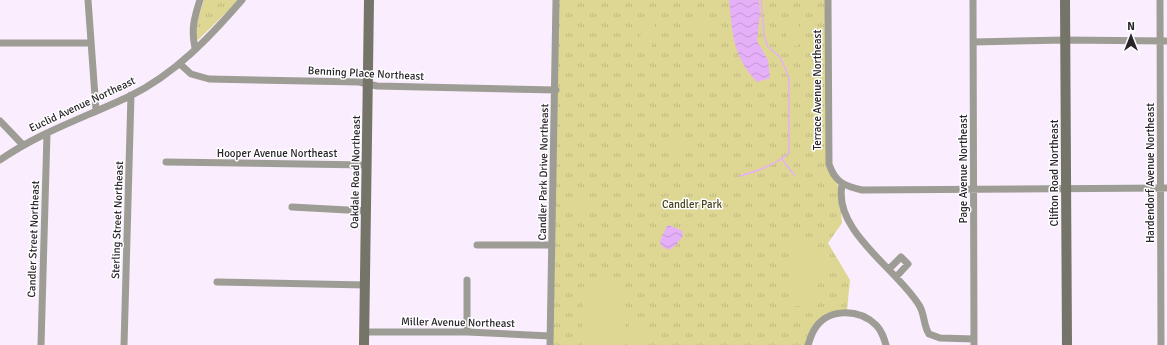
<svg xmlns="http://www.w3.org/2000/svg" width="1167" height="345" viewBox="0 0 1167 345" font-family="Signika,sans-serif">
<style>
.park{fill:url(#park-tufts)}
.pitch{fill:#ded794}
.water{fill:url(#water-waves)}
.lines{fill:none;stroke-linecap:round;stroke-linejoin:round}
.stream{stroke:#e5b0f7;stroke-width:1.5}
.street{stroke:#9e9d95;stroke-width:7}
.secondary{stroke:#757469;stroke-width:10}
.labels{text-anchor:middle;stroke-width:3;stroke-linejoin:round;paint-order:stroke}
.street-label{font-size:11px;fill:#29242a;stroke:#fff}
.park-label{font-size:11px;fill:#47431d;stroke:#fff}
</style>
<defs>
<pattern id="park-tufts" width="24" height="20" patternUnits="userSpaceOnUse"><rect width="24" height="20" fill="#ded794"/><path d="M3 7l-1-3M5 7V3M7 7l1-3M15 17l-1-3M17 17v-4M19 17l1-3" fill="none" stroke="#beb880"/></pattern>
<pattern id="water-waves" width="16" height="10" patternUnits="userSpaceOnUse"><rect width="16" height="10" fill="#e5b0f7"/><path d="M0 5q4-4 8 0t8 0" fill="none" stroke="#c497d4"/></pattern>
</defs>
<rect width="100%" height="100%" fill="#faedfe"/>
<path class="park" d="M204 0H239L198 40 195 38 198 18Z
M554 0H827V164L839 187 842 223 828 243 850 280 847 310 824 317 806 345H550Z"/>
<path class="pitch" d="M700 19H703L706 24V37L697 38 694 35 696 22Z
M795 19 798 22 802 42 797 46H791C785 39 785 29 788 20Z
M648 21 655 24 652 46 647 51 639 50C639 38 640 30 648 21Z
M675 133 686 143V150L684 153H679L670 144 671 135Z
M577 196 596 199 598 204 596 209 582 210 573 207 570 202 573 197Z
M789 243H818V258L826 259V279L818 280V306H789Z
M584 277 623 279 621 345H582Z
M629 319H648V345H628Z"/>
<path class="water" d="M729 0H759L760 14 757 41 768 60 770 78 757 82C732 55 733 35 729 0Z
M669 225 682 231 683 236 676 245 669 250 661 246 660 241 667 226Z"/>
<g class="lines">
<path class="stream" d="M782 159 794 175
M740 176C757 171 775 165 789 153V77L780 57 768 47 764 35 761 0"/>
<path class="street" d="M88 0 96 110
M828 0 829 164C835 182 844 186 862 190L1167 188
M973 0 974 345
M1160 0 1161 345
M973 42 1065 40 1167 41
M0 43H91
M195 48C191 30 194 18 200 0
M180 64 191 74 209 79 359 82 377 86 556 90
M0 121 23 145
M0 160C40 132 86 117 130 96 175 74 210 37 242 0
M166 162 367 165
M842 185C833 231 897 269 919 305 925 314 923 325 929 334L940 338 974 339
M292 207 366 211
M477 245H552
M889 269 901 257 908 264 896 277
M467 280V332
M217 282 366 285
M365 332H467L550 336
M41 345 47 133
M124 345 131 95
M550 345 556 0
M808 345C810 340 811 335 814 330 827 308 858 308 876 325 882 331 884 338 886 345"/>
<path class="secondary" d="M1065 0 1067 345
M364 345 369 0"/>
</g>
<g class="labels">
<g class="street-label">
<text transform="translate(366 73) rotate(3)" y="4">Benning Place Northeast</text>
<text transform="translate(817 90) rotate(-90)" y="4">Terrace Avenue Northeast</text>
<text transform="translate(82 104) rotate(-25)" y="4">Euclid Avenue Northeast</text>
<text x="277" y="157">Hooper Avenue Northeast</text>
<text transform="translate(963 169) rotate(-90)" y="4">Page Avenue Northeast</text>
<text transform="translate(355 172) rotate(-89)" y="4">Oakdale Road Northeast</text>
<text transform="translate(543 172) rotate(-89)" y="4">Candler Park Drive Northeast</text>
<text transform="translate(1054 173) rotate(-90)" y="4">Clifton Road Northeast</text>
<text transform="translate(1150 173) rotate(-90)" y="4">Hardendorf Avenue Northeast</text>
<text transform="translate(117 220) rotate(-88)" y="4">Sterling Street Northeast</text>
<text transform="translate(33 239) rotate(-88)" y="4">Candler Street Northeast</text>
<text transform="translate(458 322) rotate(1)" y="4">Miller Avenue Northeast</text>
</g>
<g class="park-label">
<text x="692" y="208">Candler Park</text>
</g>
</g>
<g transform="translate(1131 36)" stroke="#ffffff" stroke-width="3" paint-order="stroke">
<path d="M0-3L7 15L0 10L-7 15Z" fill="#29242a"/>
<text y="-6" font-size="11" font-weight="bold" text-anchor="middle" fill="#29242a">N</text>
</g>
</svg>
